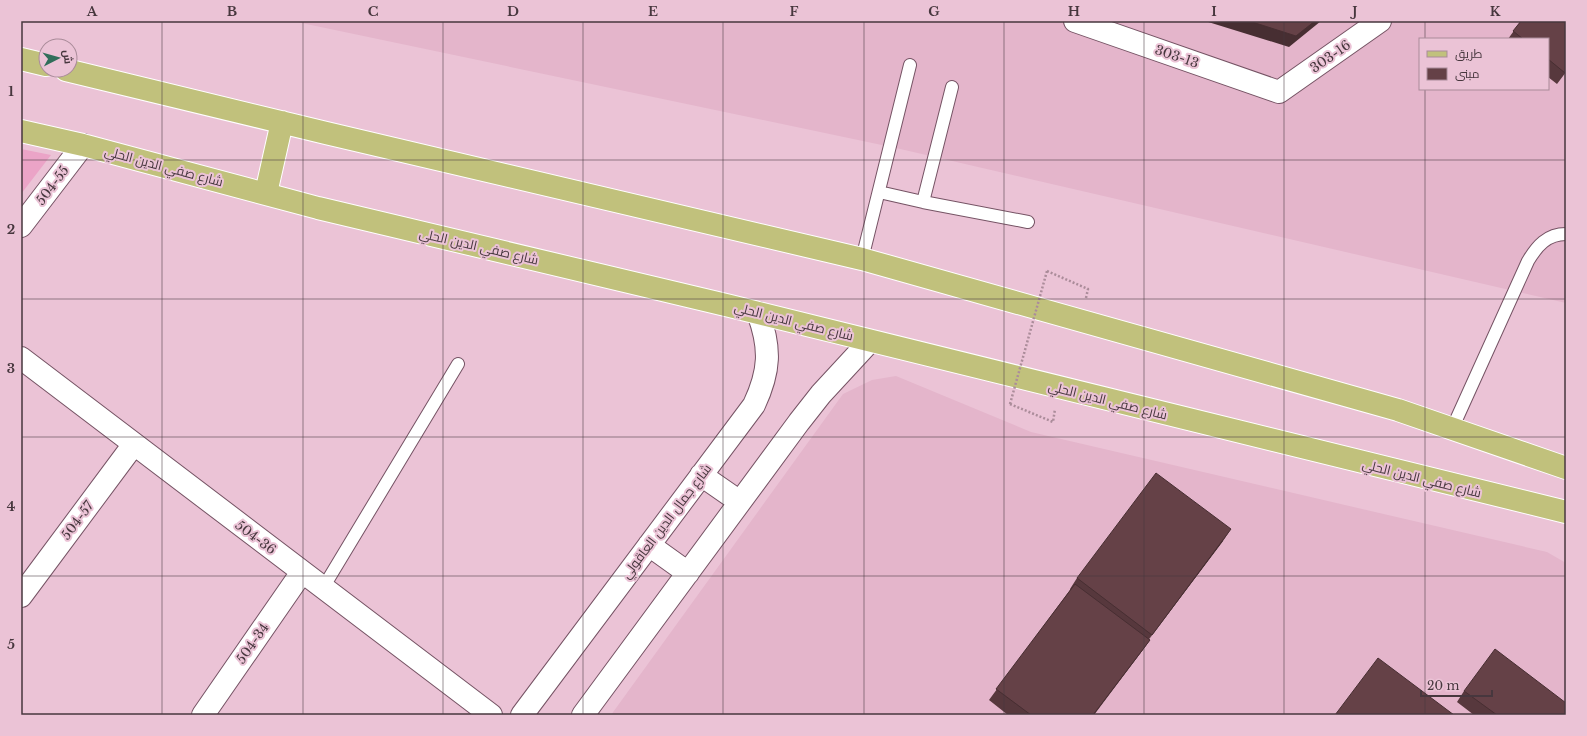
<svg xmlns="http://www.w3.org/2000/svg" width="1587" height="736" viewBox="0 0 1587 736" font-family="'Libre Baskerville',Cairo,serif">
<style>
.built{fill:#e4b5cb;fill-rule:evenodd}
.green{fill:#eba4c7}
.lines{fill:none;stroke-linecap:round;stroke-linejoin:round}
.service-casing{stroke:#755364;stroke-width:14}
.minor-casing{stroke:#755364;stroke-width:24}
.tertiary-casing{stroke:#755364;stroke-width:24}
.primary-casing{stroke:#fff;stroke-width:24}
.path{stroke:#ab8c9a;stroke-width:2.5;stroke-dasharray:2 2;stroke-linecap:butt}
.service{stroke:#fff;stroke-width:12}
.minor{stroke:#fff;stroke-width:22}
.tertiary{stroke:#fff;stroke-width:22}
.primary{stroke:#c1c17c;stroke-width:22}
.path-bridge{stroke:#ab8c9a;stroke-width:2.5;stroke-dasharray:2 2;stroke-linecap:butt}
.wall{fill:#57383d}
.shaded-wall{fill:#472e32}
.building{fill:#654147;stroke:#472e32}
.grid{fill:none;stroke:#47373e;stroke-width:1;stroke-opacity:0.55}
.labels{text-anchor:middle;stroke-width:4;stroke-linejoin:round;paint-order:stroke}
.street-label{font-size:13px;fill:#47373e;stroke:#ebc3d6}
.neatline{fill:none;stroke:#47373e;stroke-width:1.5}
.grid-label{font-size:13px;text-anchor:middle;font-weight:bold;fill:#47373e}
</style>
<rect width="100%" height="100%" fill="#ebc3d6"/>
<path class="built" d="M292 21H1566V303L896 148ZM1420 39H1548V89H1420Z
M896 376 1031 432 1547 552 1566 563V715H611L843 394 872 380Z"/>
<path class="green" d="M21 149 51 155 21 194Z"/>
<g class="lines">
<g class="service-casing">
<path id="service" d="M879 192 923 202 1028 222
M923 202 952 87
M862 259 910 65
M1452 429 1528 261C1537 246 1547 234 1566 234
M323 588 458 364"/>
</g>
<g class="minor-casing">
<path id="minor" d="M1075 21 1279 92 1380 21
M21 226 83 145
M21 358 491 715
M21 596 134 444
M203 715 302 572"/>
</g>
<g class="tertiary-casing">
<path id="tertiary" d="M701 475 740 502
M649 545 688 573
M522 715 754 405C770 371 771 348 758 313
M583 715 799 422 821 394 870 341"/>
</g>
<g class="primary-casing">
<path id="primary" d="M21 59 46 65
M66 70 326 133 862 259 1398 410 1566 468
M21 131 83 145 318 208 730 306 1566 512
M266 193 282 122"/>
</g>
<path class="path" d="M1047 271 1088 289 1086 298
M1010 404 1053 422 1055 409"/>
<use href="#service" class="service"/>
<use href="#minor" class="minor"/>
<use href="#tertiary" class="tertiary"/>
<use href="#primary" class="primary"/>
<path class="path-bridge" d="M1010 404 1047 271"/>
</g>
<path class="wall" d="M1521 21H1566V72L1557 84 1548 77V39H1508Z
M1223 541 1149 639 1150 640 1142 651 1094 715H1008L989 700 1070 590V589L1077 578Z
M1464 691 1566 715H1474L1457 702Z"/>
<path class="shaded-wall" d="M1205 21H1321L1289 47Z
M1231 529 1223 541 1144 646 1152 635Z
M1150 640 1142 651 1093 715Z"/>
<path class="building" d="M1249 21H1315L1296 36Z
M1521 21H1566V71L1565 73 1548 59V39H1523L1513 31Z
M1156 473 1231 529 1152 635 1077 578Z
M1075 584 1150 640 1093 715H1031L996 689Z
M1495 649 1566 703V715H1497L1464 691Z
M1378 658 1454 715H1335Z"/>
<path class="grid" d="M162 21V715M303 21V715M443 21V715M583 21V715M723 21V715M864 21V715M1004 21V715M1144 21V715M1284 21V715M1425 21V39M1425 89V715M21 160H1566M21 299H1566M21 437H1566M21 576H1566"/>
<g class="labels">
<g class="street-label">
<text transform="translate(1177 56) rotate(19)" y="5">303-13</text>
<text transform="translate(1330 56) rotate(-35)" y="5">303-16</text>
<text transform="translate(164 166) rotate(15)" y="5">شارع صفي الدين الحلي</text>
<text transform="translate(52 185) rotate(-53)" y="5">504-55</text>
<text transform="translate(479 246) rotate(13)" y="5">شارع صفي الدين الحلي</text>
<text transform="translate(794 321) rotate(14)" y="5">شارع صفي الدين الحلي</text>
<text transform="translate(1108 400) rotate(14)" y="5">شارع صفي الدين الحلي</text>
<text transform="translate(1422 478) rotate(14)" y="5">شارع صفي الدين الحلي</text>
<text transform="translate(77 520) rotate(-53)" y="5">504-57</text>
<text transform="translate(666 521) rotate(-53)" y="5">شارع جمال الدين العاقولي</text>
<text transform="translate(256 537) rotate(37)" y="5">504-36</text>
<text transform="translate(252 643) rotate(-55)" y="5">504-34</text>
</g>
</g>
<rect width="1587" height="736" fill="none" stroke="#ebc3d6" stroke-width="44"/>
<rect x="1419" y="38" width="130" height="52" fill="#ebc3d6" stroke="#a98b99"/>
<rect x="1427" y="51" width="20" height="6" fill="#c1c17c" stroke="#a98b99"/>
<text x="1455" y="58" font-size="12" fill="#47373e">طريق</text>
<rect x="1427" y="68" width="20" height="12" fill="#654147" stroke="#a98b99"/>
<text x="1455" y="78" font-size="12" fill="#47373e">مبنى</text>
<g transform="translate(58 58) rotate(84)"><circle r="19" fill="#ebc3d6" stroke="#a98b99"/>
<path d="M0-3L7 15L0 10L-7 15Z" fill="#316e5a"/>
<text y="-6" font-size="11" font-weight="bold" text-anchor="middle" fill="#47373e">ش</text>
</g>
<path d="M1421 690v6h71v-6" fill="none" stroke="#47373e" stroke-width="2"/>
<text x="1427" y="690" font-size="12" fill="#47373e" stroke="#ebc3d6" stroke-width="3" paint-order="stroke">20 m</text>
<rect x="22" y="22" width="1543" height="692" class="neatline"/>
<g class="grid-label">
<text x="92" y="16">A</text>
<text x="232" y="16">B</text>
<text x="373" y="16">C</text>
<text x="513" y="16">D</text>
<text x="653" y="16">E</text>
<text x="794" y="16">F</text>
<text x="934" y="16">G</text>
<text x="1074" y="16">H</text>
<text x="1214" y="16">I</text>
<text x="1355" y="16">J</text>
<text x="1495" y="16">K</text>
<text x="11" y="96">1</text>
<text x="11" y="234">2</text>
<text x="11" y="373">3</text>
<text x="11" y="511">4</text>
<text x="11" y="649">5</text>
</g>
</svg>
